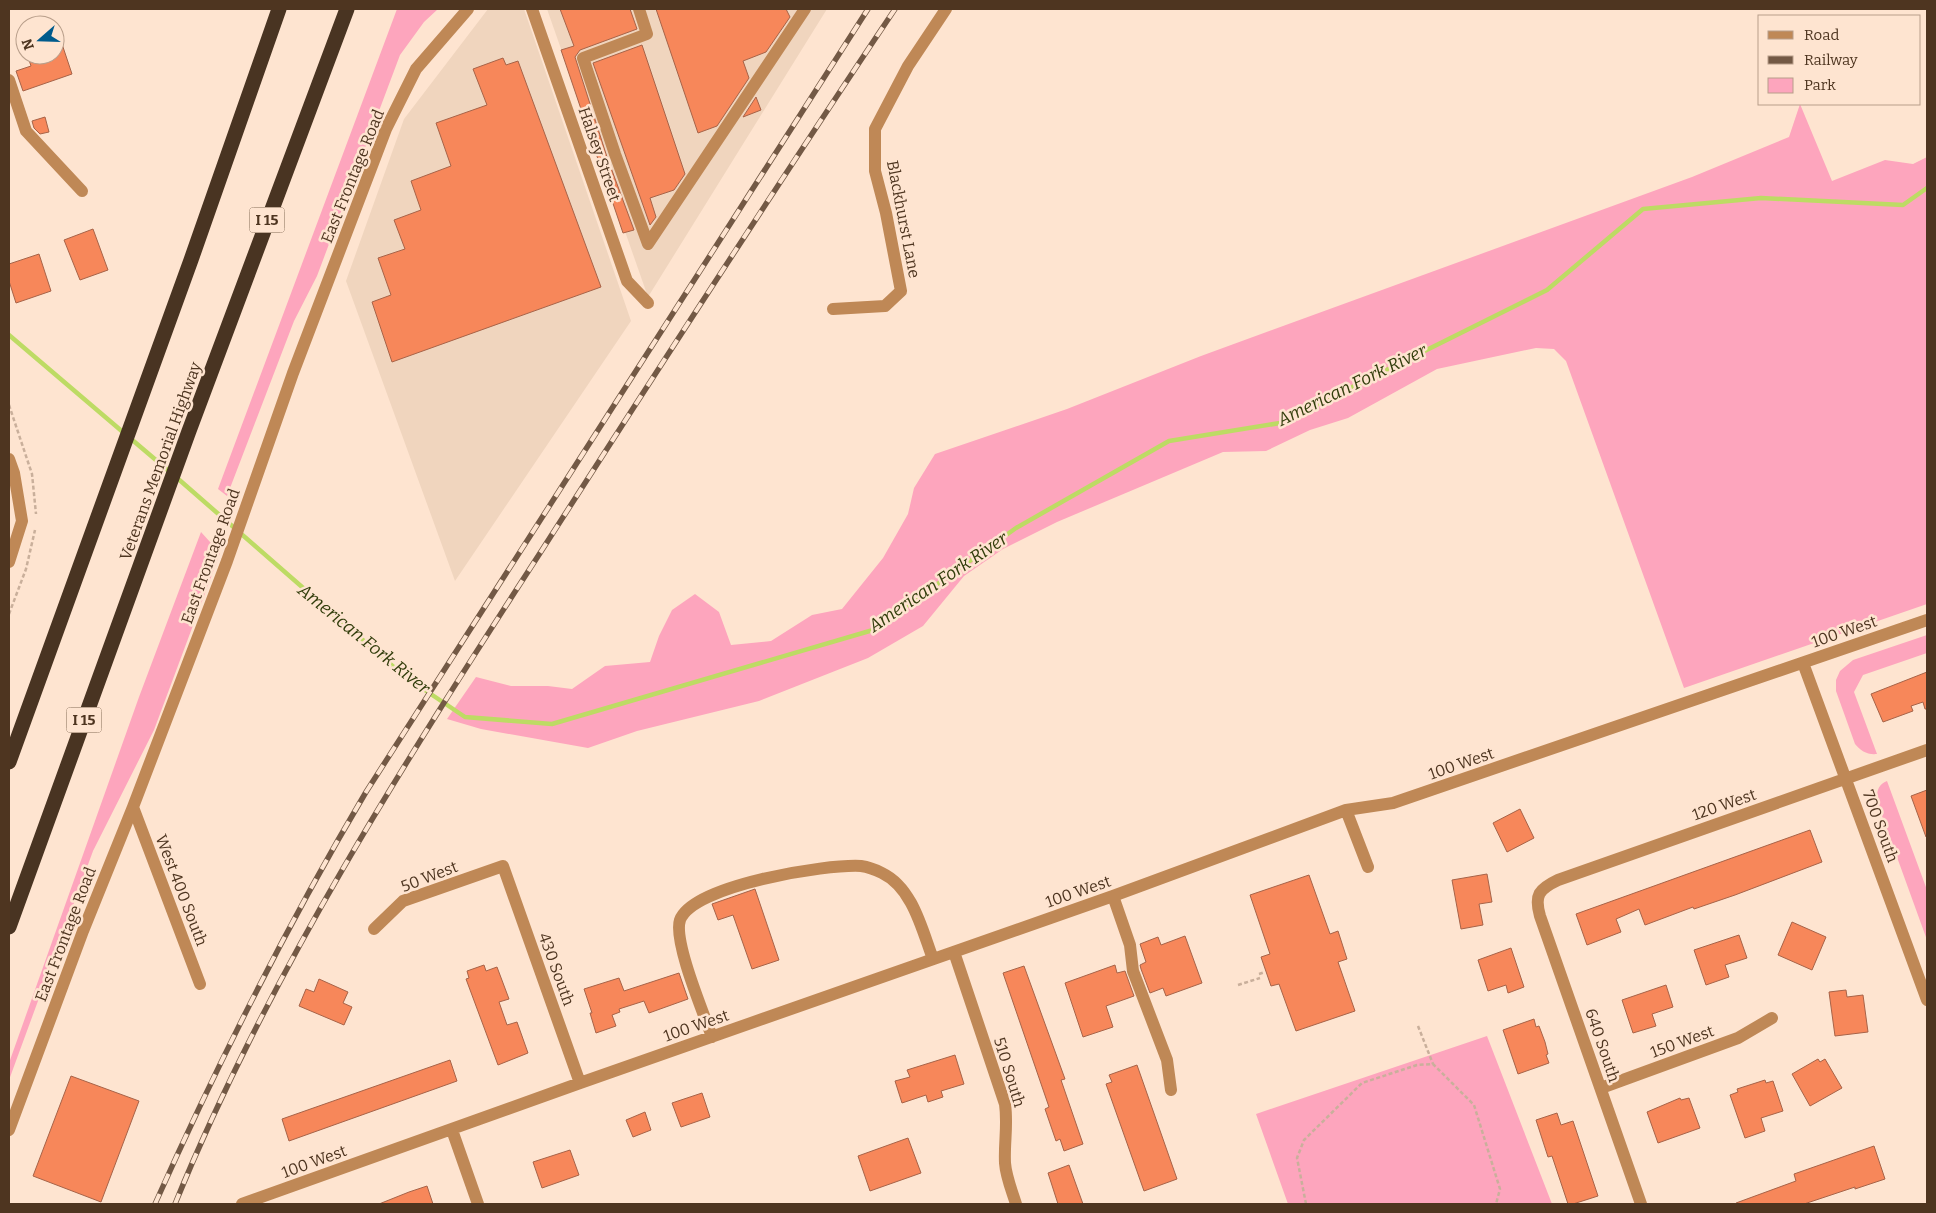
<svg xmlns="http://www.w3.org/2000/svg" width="1936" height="1213" viewBox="0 0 1936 1213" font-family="Bitter,serif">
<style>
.built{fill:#f0d5be}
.green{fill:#fda5bd}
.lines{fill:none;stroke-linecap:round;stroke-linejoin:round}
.stream{stroke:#bddb64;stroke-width:4.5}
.building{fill:#f7875a;stroke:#a76348}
.path{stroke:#c9af9b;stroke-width:2.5;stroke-dasharray:4 2.5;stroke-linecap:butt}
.minor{stroke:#bf8856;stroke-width:12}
.highway{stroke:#493422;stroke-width:15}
.rail-casing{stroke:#735945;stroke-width:5.5}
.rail{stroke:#fee4d0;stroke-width:4;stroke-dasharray:11;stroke-linecap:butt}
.labels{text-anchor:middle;stroke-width:5;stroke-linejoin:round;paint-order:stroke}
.shield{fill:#fee4d0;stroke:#836a55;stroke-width:1}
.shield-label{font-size:15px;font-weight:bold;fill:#4e3520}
.street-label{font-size:16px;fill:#4e3520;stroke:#fee4d0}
.water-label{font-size:18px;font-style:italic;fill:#323d0b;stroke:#fee4d0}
</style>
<rect width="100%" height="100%" fill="#fee4d0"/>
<path class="built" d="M488 9H524L631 321 455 581 346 281 404 119Z
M547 9H827L648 297Z"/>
<path class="green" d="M397 9H438L424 22 400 55 317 276 294 321 227 496 218 489Z
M1800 104 1832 181 1885 160 1913 164 1927 157V604L1684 688 1566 361 1554 349 1536 348 1437 369 1348 418 1310 430 1266 451 1223 452 1057 522 1003 549 964 576 923 626 868 658 759 701 637 731 588 748 481 729 447 719 476 677 511 686H548L572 689 605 666 650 662 659 636 672 610 695 594 719 612 731 645 771 641 812 615 842 609 883 558 908 514 914 488 935 454 1067 409 1201 356 1692 177 1789 137Z
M201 532 220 553 154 730 93 851 9 1080V1063L139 697Z
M1927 635V653L1863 675 1854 692 1877 754C1867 755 1861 751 1855 744L1836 691V680L1840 671 1853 660Z
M1887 781 1927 890V940L1877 802C1876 793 1878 784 1887 781Z
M1487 1036 1552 1204H1288L1256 1114Z"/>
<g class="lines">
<path class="stream" d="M9 335 124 433
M130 438 170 472
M176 477 404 676 465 717 552 724 873 630 1016 528 1169 441 1280 423 1547 290 1643 209 1761 198 1903 205 1927 188"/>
</g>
<path class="building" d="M560 9H630L637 29 580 50 575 57 607 157 634 230 623 233 561 50 574 46Z
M656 9H786L790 17 766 52 743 61 749 78 717 126 698 133Z
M57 29 72 74 23 91 16 71 31 66 28 57 35 55H55V30Z
M642 45 685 174 674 190 650 198 656 217 650 225 593 63Z
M503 58 506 65 518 61 601 287 392 362 372 302 391 295 378 258 405 249 394 220 421 210 411 181 451 166 436 123 487 105 473 69Z
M756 97 761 110 743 117Z
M45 117 49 132 40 134 34 128 32 121Z
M93 229 108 270 80 280 64 240Z
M39 254 51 291 16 303 9 281V264Z
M1927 672V709H1925L1923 702 1911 706 1913 711 1883 722 1871 694Z
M1927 790V836L1926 837 1911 796Z
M1520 809 1534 838 1507 852 1493 823Z
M1810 830 1822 862 1735 895 1694 909 1693 907 1645 925 1639 909 1616 919 1621 932 1587 945 1576 914Z
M1487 874 1492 902 1479 904 1483 925 1461 929 1452 880Z
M1309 875 1330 934 1338 931 1347 959 1338 962 1355 1011 1296 1031 1279 984 1271 986 1261 957 1270 954 1250 895Z
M755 889 779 960 752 969 733 915 718 920 712 904Z
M1792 922 1826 937 1812 970 1778 955Z
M1739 935 1747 958 1725 965 1729 977 1706 985 1694 950Z
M1185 936 1202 983 1166 996 1163 988 1150 993 1141 969 1140 965 1146 962 1140 944 1158 937 1161 945Z
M1511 948 1524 987 1508 993 1506 985 1488 991 1478 960Z
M484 965 486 971 497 967 509 999 499 1002 507 1025 517 1022 528 1053 498 1065 466 979 469 978 467 971Z
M1115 965 1117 973 1125 971 1134 996 1106 1006 1113 1027 1083 1037 1065 983Z
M1024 966 1065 1079 1061 1080 1083 1144 1064 1151 1060 1139 1056 1141 1045 1109 1049 1107 1003 973Z
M679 973 688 999 649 1013 644 1001 619 1009 620 1012 612 1015 616 1026 596 1033 590 1013H592L584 989 619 978 624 991Z
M319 979 348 992 343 1003 352 1007 344 1025 299 1006 306 989 314 992Z
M1666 985 1673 1007 1652 1014 1656 1026 1633 1033 1622 1000Z
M1846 990 1847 997 1863 995 1868 1032 1835 1036 1829 992Z
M1534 1019 1536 1027 1539 1026 1545 1042 1548 1054 1546 1055 1549 1063 1518 1074 1503 1030Z
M955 1055 964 1084 941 1091 943 1097 928 1102 926 1095 902 1103 895 1081 910 1077 907 1070Z
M1818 1059 1820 1062 1825 1059 1842 1088 1810 1106 1792 1074Z
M450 1060 457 1081 289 1141 282 1119Z
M1137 1065 1177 1179 1144 1191 1106 1084 1112 1082 1109 1075Z
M71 1076 139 1101 101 1202 33 1176Z
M1765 1080 1766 1083 1773 1081 1783 1111 1761 1118 1765 1131 1745 1138 1730 1095 1738 1092 1737 1089Z
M702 1093 710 1117 681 1127 672 1103Z
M1680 1098 1681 1100 1689 1098 1700 1128 1658 1143 1647 1112Z
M645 1112 651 1130 633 1137 626 1120Z
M1557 1113 1561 1125 1573 1121 1598 1196 1573 1204H1568L1552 1156 1548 1157 1536 1120Z
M908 1138 921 1173 870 1191 858 1156Z
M1874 1146 1885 1179 1855 1189V1187L1804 1204H1736V1203L1796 1181 1794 1174Z
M570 1150 579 1175 542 1188 533 1162Z
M1069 1165 1083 1204H1058L1048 1173Z
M427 1186 433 1204H379L409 1192Z"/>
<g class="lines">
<path class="path" d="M9 405 32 474 36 514
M9 614 26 569 35 530
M1259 974 1265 972
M1238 985 1260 978
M1418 1026 1433 1064
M1306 1204 1297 1158 1304 1140 1362 1083 1417 1065 1433 1064 1474 1105 1500 1189 1496 1204"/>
<path class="minor" d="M532 9 627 281 648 303
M639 9 647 34 583 58 615 154 648 244 805 9
M9 80 26 131 82 191
M833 309 885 306 901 291 886 213 875 171V129L908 66 946 9
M9 459 14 473 22 521 9 562
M1803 663 1927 1000
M133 807 200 984
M1346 810 1368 867
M1113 896 1130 945 1133 971 1167 1060 1171 1090
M374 929 403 901 503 866 580 1083
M954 952 1005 1104C1008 1125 1004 1142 1005 1163 1006 1177 1012 1191 1016 1204
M712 1037C704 1014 673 941 680 920 693 885 826 864 861 866 868 867 876 870 882 873 913 888 922 930 933 959
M1601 1088 1738 1038 1772 1018
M9 1130 83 931 133 807 227 561 293 373 386 129 416 69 468 9
M452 1130 478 1204
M242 1204 580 1083 1113 896 1346 810 1393 803 1927 620
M1641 1204 1540 916C1534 895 1539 889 1558 880L1927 750"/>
<path class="highway" d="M9 762 191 260 279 9
M9 927 189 431 347 9"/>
<g class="rail-casing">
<path id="rail" d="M155 1204C218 1063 287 925 366 792L868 9
M175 1204C270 971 406 760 542 550 658 369 775 188 895 9"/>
</g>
<use href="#rail" class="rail"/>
</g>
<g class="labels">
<g class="shield">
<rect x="249.5" y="207.5" width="35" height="25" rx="4"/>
<rect x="66.5" y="707.5" width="35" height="25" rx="4"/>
</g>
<g class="shield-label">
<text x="267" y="225">I 15</text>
<text x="84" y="725">I 15</text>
</g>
<g class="street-label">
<text transform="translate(600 154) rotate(71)" y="6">Halsey Street</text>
<text transform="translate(352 176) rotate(-68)" y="6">East Frontage Road</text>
<text transform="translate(904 219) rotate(79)" y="6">Blackhurst Lane</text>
<text transform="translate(160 461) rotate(-70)" y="6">Veterans Memorial Highway</text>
<text transform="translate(210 556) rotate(-70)" y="6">East Frontage Road</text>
<text transform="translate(1844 631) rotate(-19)" y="6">100 West</text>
<text transform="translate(1461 763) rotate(-19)" y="6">100 West</text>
<text transform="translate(1724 804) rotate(-19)" y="6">120 West</text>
<text transform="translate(1881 826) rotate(70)" y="6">700 South</text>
<text transform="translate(429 876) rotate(-21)" y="6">50 West</text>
<text transform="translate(182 890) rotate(69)" y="6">West 400 South</text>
<text transform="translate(1078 891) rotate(-19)" y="6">100 West</text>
<text transform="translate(65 934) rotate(-69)" y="6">East Frontage Road</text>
<text transform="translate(557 969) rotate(70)" y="6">430 South</text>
<text transform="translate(696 1025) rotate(-19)" y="6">100 West</text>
<text transform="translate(1682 1041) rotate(-20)" y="6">150 West</text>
<text transform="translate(1603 1045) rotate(71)" y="6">640 South</text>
<text transform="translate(1010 1072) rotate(73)" y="6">510 South</text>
<text transform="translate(314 1161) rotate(-20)" y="6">100 West</text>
</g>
<g class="water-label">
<text transform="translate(1352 385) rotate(-26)" y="6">American Fork River</text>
<text transform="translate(938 582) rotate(-34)" y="6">American Fork River</text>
<text transform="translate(364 639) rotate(39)" y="6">American Fork River</text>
</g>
</g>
<rect width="1936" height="1213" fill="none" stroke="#4e3520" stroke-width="20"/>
<rect x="1758" y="15" width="162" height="90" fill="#fee4d0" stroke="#b89e8a"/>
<rect x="1768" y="31" width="25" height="8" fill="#bf8856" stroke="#b89e8a"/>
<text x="1804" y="40" font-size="15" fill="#4e3520">Road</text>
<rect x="1768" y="56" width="25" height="8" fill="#735945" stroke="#b89e8a"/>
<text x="1804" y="65" font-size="15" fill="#4e3520">Railway</text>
<rect x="1768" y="78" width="25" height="15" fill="#fda5bd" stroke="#b89e8a"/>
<text x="1804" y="90" font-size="15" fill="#4e3520">Park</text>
<g transform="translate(40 40) rotate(250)"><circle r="24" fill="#fee4d0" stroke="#b89e8a"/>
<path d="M0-4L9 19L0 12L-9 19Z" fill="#005b8c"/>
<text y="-8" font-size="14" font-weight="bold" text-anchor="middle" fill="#4e3520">N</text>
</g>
</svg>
